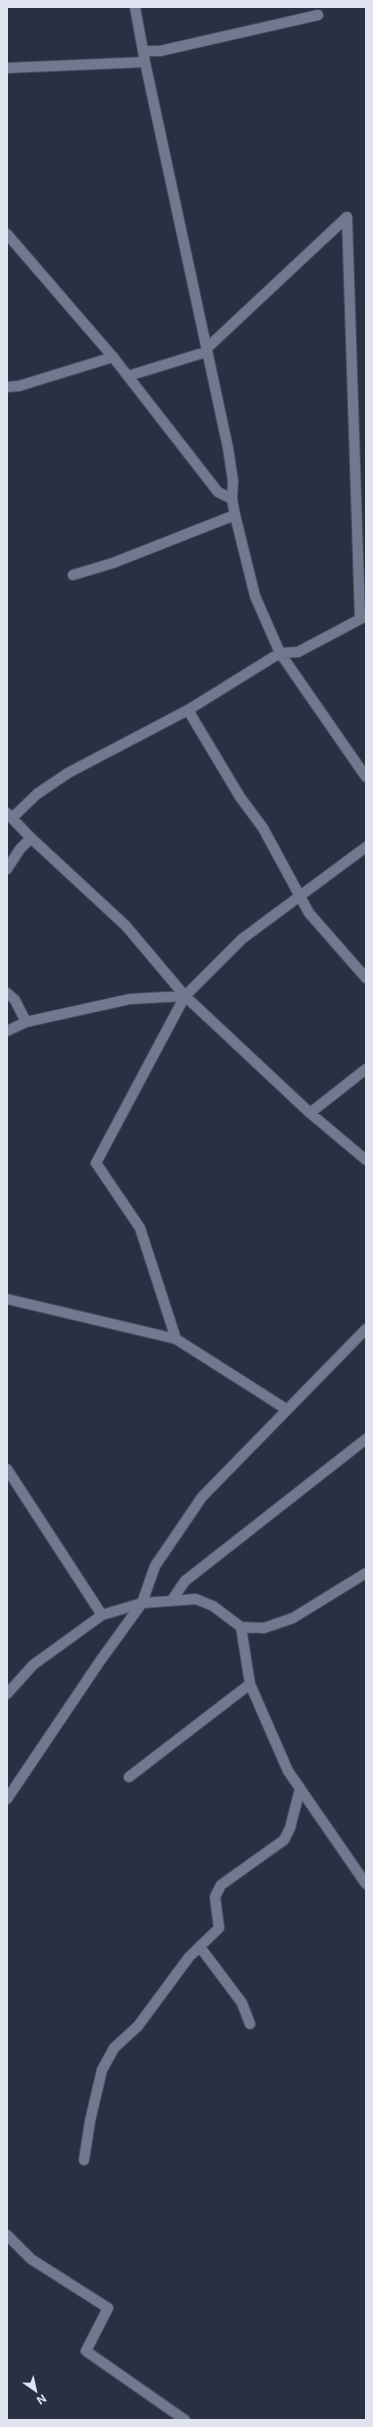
<svg xmlns="http://www.w3.org/2000/svg" width="373" height="2427" viewBox="0 0 373 2427" font-family="Inter,sans-serif">
<style>
.lines{fill:none;stroke-linecap:round;stroke-linejoin:round}
.street-casing{stroke:#484d5e;stroke-width:12}
.secondary-casing{stroke:#484d5e;stroke-width:12}
.street{stroke:#717990;stroke-width:10}
.secondary{stroke:#717990;stroke-width:10}
</style>
<rect width="100%" height="100%" fill="#293044"/>
<g class="lines">
<g class="street-casing">
<path id="street" d="M135 7 145 62 228 448 233 481 232 499 235 515 255 596 280 653 366 777
M143 51H160L318 15
M7 68 145 62
M7 234 113 357 218 492 232 499
M206 349 347 217 360 618
M128 376 206 352
M7 387 19 386 113 357
M73 575 113 563 235 515
M188 710 240 797 263 828 309 913 366 978
M7 813 31 838 126 926 185 996 310 1113 366 1160
M12 818 37 794 68 773 188 710 280 653 298 652 366 616
M7 869 20 849 31 838
M7 993 15 1000 26 1022
M7 1031 26 1022 130 999 185 996
M310 1113 366 1069
M176 1339 140 1228 96 1163 185 996 242 939 366 847
M7 1469 102 1615
M172 1600 185 1581 366 1439
M241 1627 264 1628 293 1618 366 1573
M7 1694 33 1665 102 1615 142 1603 196 1599 213 1606 241 1627 250 1684 288 1771 366 1884
M129 1777 250 1684
M200 1947 242 2003 250 2024
M84 2160 90 2121 102 2070 114 2048 138 2026 189 1957 219 1928 215 1897 221 1885 284 1840 290 1828 300 1789
M7 2235 31 2259 108 2308 86 2351 185 2420"/>
</g>
<g class="secondary-casing">
<path id="secondary" d="M7 1299 176 1339 286 1409
M7 1799 100 1661 142 1603 155 1566 202 1497 366 1329"/>
</g>
<use href="#street" class="street"/>
<use href="#secondary" class="secondary"/>
</g>
<rect width="373" height="2427" fill="none" stroke="#e0e4f1" stroke-width="16"/>
<g transform="translate(36 2391) rotate(146)" stroke="#293044" stroke-width="3" paint-order="stroke">
<path d="M0-3L7 15L0 10L-7 15Z" fill="#e0e4f1"/>
<text y="-6" font-size="11" font-weight="bold" text-anchor="middle" fill="#e0e4f1">N</text>
</g>
</svg>
